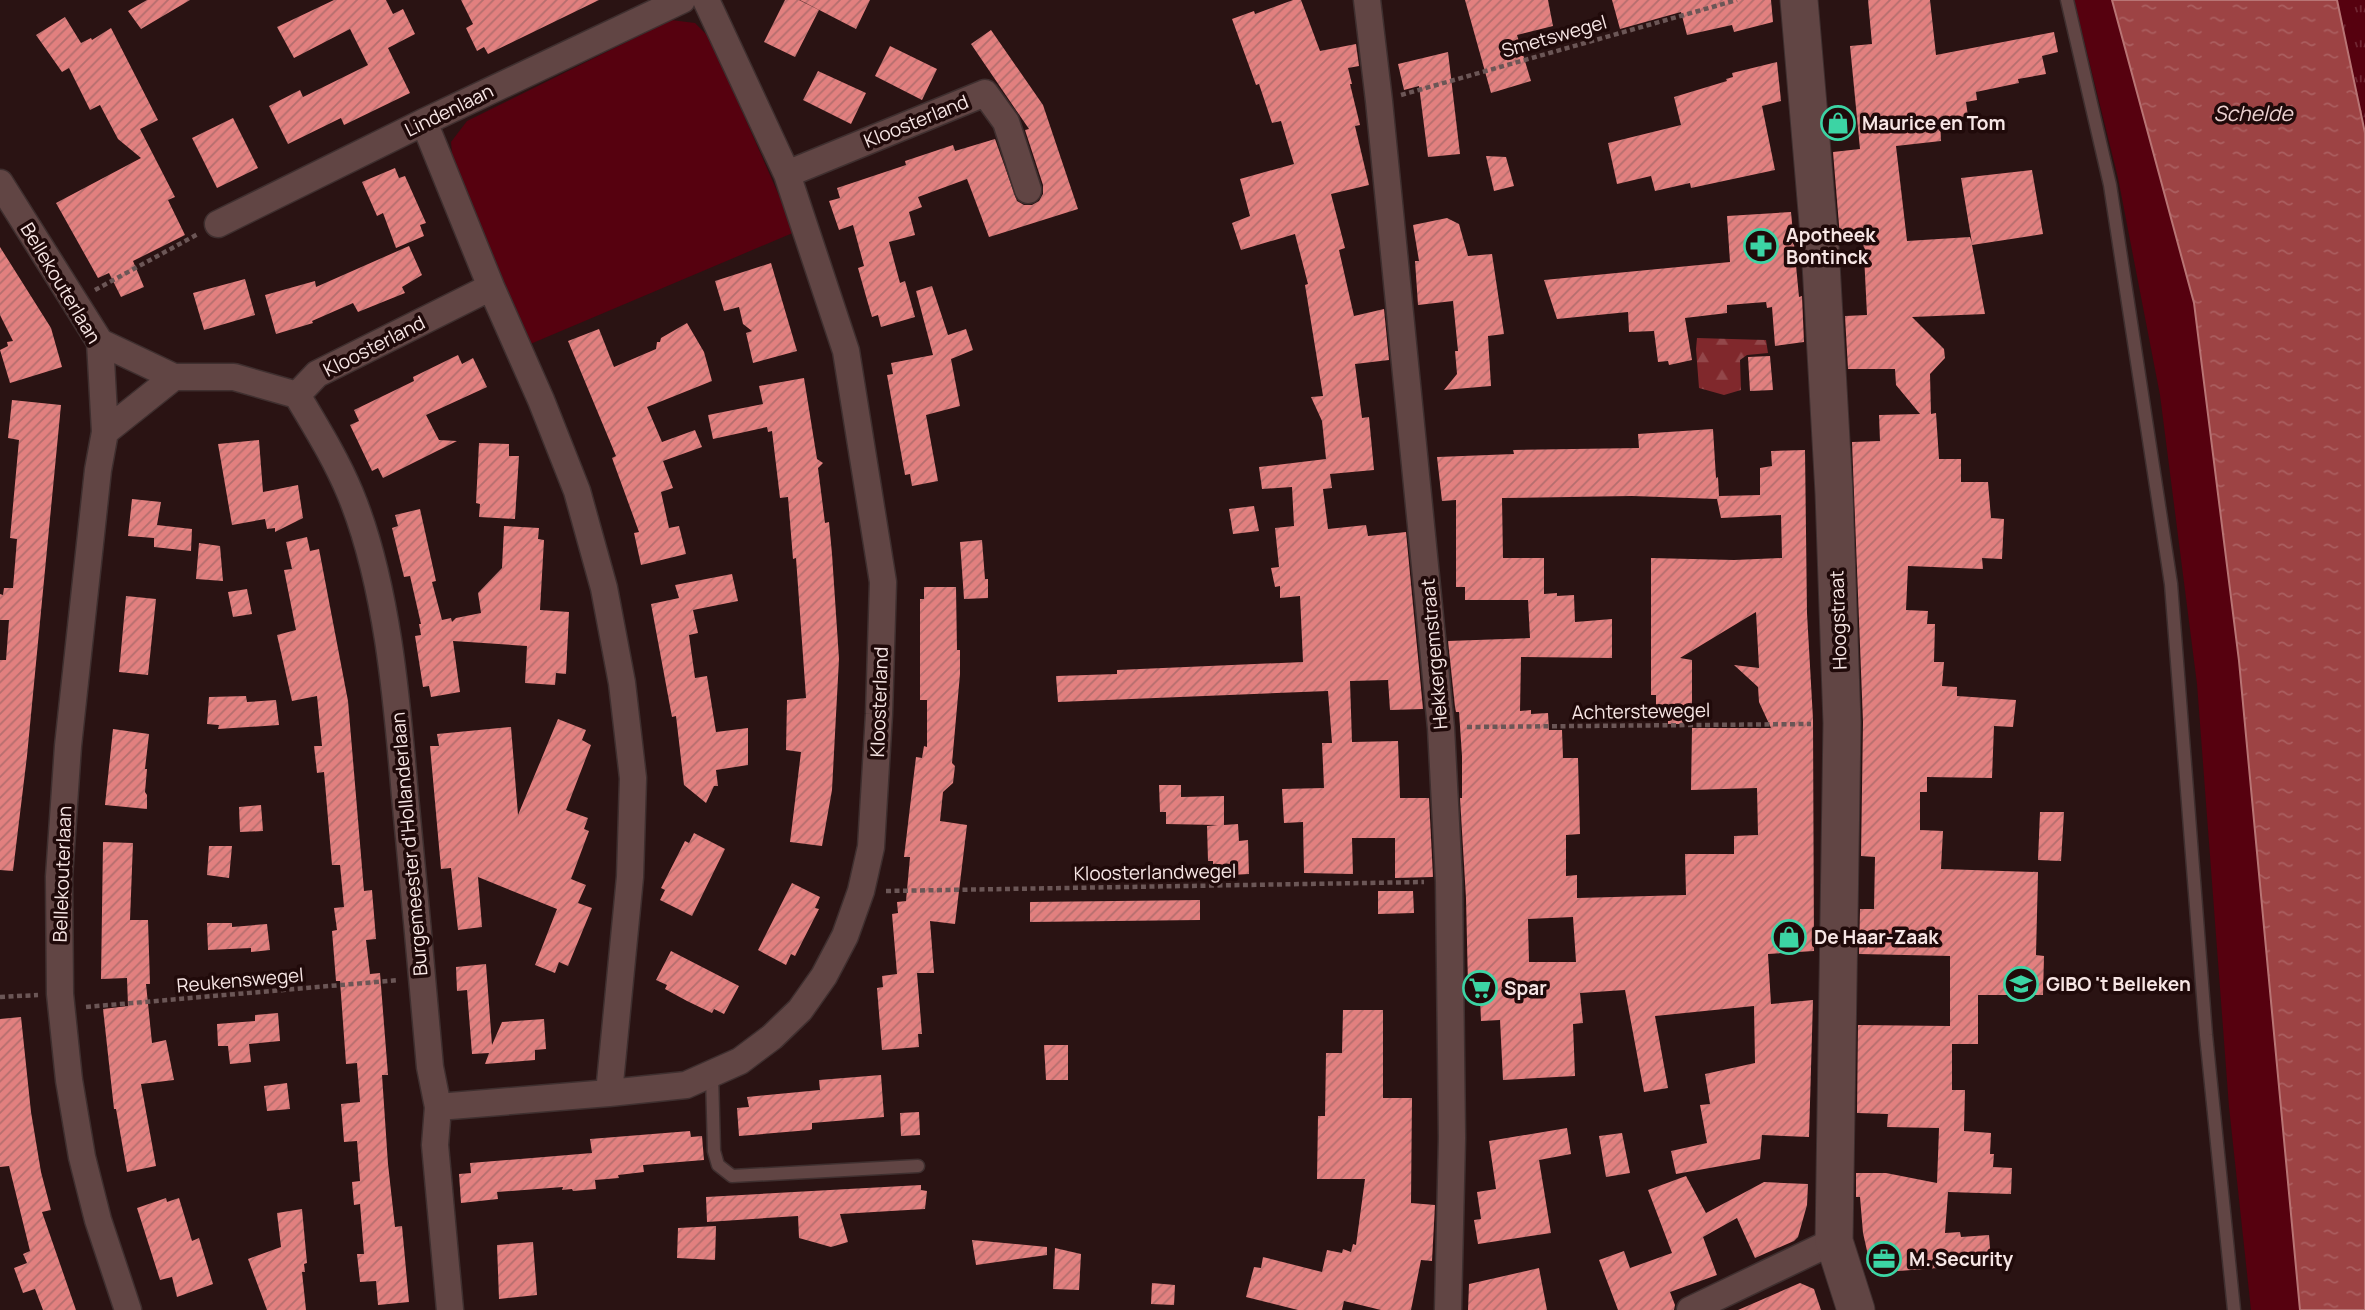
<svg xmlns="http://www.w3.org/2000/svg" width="2365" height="1310" viewBox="0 0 2365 1310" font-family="Manrope,sans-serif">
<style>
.grass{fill:#56010f}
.forest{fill:url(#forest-firs)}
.park{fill:url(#park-tufts)}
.water{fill:url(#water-ripples);stroke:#b87474;stroke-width:2}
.building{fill:url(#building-hatch);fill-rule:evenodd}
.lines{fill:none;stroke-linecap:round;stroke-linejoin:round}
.service-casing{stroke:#3f2f2f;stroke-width:15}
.minor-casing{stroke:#3f2f2f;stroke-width:29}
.secondary-casing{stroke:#3f2f2f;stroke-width:39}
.path{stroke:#6b5656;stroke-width:4.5;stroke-dasharray:5 3.5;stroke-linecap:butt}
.service{stroke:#614544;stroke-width:12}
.minor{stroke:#614544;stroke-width:26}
.secondary{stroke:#614544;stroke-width:37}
.labels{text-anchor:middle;stroke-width:7;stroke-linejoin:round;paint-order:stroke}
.street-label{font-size:19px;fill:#f7e6e5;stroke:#200a0a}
.poi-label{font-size:19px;font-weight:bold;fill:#f7e6e5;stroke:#200a0a;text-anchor:start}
.water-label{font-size:21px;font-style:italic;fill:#eed3d2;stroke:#200a0a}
</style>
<defs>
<pattern id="forest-firs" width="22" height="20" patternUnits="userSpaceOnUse" patternTransform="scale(1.75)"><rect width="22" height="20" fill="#80282c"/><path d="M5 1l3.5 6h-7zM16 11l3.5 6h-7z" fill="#93474a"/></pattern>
<pattern id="park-tufts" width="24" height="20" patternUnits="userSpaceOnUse" patternTransform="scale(1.75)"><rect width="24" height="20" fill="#56010f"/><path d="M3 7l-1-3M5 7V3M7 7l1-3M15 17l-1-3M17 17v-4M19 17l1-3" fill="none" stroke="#6f2632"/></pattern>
<pattern id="water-ripples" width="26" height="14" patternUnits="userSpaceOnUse" patternTransform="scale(1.75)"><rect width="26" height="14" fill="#9d4344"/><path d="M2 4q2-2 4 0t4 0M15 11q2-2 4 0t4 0" fill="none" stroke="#ab5e5f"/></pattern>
<pattern id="building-hatch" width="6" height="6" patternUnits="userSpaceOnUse" patternTransform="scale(1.75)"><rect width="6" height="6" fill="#e2807f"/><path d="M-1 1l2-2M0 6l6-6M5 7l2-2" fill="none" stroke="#b46e6e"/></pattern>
</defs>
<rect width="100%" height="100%" fill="#2a1313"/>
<path class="grass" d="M2074 0H2112L2194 303 2239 661 2300 1310H2251L2229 1107 2197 684 2160 395 2118 178Z
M671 20 695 23 710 38 795 232 528 345 454 176 451 142 467 121Z"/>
<path class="forest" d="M1697 338 1766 340 1768 353 1747 355 1740 360 1741 390 1724 395 1699 388 1696 349Z"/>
<path class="park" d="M2337 0H2365V133L2363 121Z"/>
<path class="water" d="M2112 0H2337L2365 133V1310H2300L2239 661 2194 303Z"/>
<path class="building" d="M147 0H190L141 29 128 11Z
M334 0H386L393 14 403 9 415 34 388 48 410 93 344 125 341 118 288 144 269 106 300 90 303 97 368 65 350 29 294 58 277 27Z
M461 0H599L488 54 484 47 477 51 466 28 473 24Z
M785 0H799L819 10 795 57 764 42Z
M800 0H870L856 29Z
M1293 0H1301L1320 51 1356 44 1359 66 1348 68 1352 84H1350L1360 125 1355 126 1369 185 1331 194 1345 248 1339 250 1354 316 1384 309 1389 360 1355 364 1362 418 1369 417 1374 470 1330 474 1332 488 1323 489 1328 529 1366 525 1368 536 1406 532 1423 709 1390 710 1388 680 1350 681 1352 742 1398 741 1400 798H1429L1433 877 1395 878V838H1352L1353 874 1304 873 1303 822 1284 823 1282 789 1324 788 1322 743H1332L1328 691 1058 702 1056 676 1117 674V670L1303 662 1300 596 1280 598V586L1275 587 1271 568 1279 567 1275 528 1294 526 1292 487 1262 489 1259 467 1326 459 1322 421 1311 397 1323 396 1305 285 1308 284 1295 234 1241 250 1232 223 1250 216 1240 179 1294 164 1281 121 1272 123 1259 84 1256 85 1232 19 1254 11 1255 14Z
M1465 0H1548L1553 26 1517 35 1531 81 1491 93Z
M1612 0H1771L1773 22 1734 32 1732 25 1687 35 1681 12 1620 29Z
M1868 0H1930L1936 55 2054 32 2058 52 2042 56 2046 74 2018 79 2019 83 1976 92 1977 100 1966 102 1968 116 1940 120 1941 141 1896 146 1907 241 1970 237 1972 243 1961 178 2032 170 2043 234 1972 245 1985 314 1912 317 1944 349 1945 358 1930 374 1931 414 1936 413 1939 459H1961V482H1988L1991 518 2004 519 2002 559 1982 558 1983 569 1908 566 1906 610 1928 611 1927 624H1935L1934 662H1944L1942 686 1957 687V696L2016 700 2013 727 1994 726 1992 778 1927 777V792H1920V830L1943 831 1941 869 2038 872 2036 955 2044 956 2043 995H1978V1044H1952V1090H1965L1964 1131 1991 1133 1990 1154H1994L1993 1167 2012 1168 2011 1194 1948 1192 1945 1233 1960 1232 1961 1237 1989 1235 1991 1260 1969 1261V1263L1951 1267 1872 1273 1863 1233 1860 1197H1856V1173H1886L1937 1183 1939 1128 1887 1127 1888 1114 1857 1113 1858 1025 1950 1026V956L1859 954 1860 909H1874L1875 857 1861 856 1863 722 1852 442 1880 441 1879 415 1920 414 1896 385 1895 369H1848L1845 316 1867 315 1863 235 1840 237 1833 152 1860 149 1850 46 1872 44Z
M65 17 81 43 91 38 92 40 111 28 158 120 140 129 175 197 168 200 185 235 133 261 144 287 121 297 109 273 98 278 56 203 141 158 118 139 100 105 90 110 69 68 62 72 36 35Z
M991 30 1043 105 1078 209 989 237 967 179 918 197 922 207 909 212 915 235 889 242 900 283 905 281 915 317 881 327 878 315 872 317 865 293 858 268 864 266 853 225 839 230 829 201 840 198 837 188 906 165 905 161 953 145 955 151 995 139 1017 201 1024 205H1032L1039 201 1043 194V185L1025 130 1029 129 971 44Z
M890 46 937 69 922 100 875 76Z
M1448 52 1460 154 1428 157 1419 86 1404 90 1398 64Z
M1777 62 1781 101 1762 106 1775 170 1691 188 1690 183 1655 191 1651 176 1617 184 1608 143 1681 125 1674 97 1727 81 1726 79 1733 77 1732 73Z
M818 71 866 93 851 124 803 100Z
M233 118 258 168 217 188 192 138Z
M1486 156 1506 157 1514 186 1494 191Z
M395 168 399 178 405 176 426 223 420 225 424 236 396 248 383 213 377 216 362 182Z
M1791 212 1799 297 1802 296 1804 342 1775 346 1772 307 1767 308 1766 302 1727 305V313L1685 318 1692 360 1669 365 1668 361 1658 362 1654 331 1629 332 1628 312 1557 319 1544 280 1730 262 1727 216Z
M1447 218 1459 224 1468 256 1492 254 1504 334 1488 336 1491 386 1444 390 1457 374 1455 351H1458L1453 301 1418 305 1415 261H1419L1413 225Z
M409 246 422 275 402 287 405 293 358 312 353 303 312 321 313 323 276 334 265 295 315 281 316 287Z
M0 247 51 328 62 367 10 383 0 350 8 346 7 342 13 341 0 315Z
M771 263 797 351 753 363 746 333 752 331 743 324 739 307 724 311 715 281Z
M245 279 255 315 204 330 193 293Z
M932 286 948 335 966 329 973 350 951 359 960 406 926 415 938 481 912 486 910 474 905 475 887 375 893 374 891 363 933 355 916 291Z
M687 323 704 352 712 381 647 407 662 442 695 430 702 447 663 461 673 488 661 492 669 528 679 526 686 554 641 565 634 533 639 532 612 458 616 456 568 341 599 329 614 367 656 349 657 342H660L661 338Z
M458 355 462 364 473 358 487 387 426 415 439 440 457 441 383 478 378 468 372 471 350 425 359 421 354 410 414 381 413 377Z
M1770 356 1773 390 1750 391 1748 357Z
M804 378 817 459 823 463 818 468 825 523 829 522 832 554 839 659 832 790 822 846 790 842 801 752 786 750 787 700 806 698 796 558 793 559 788 497 780 498 772 431 768 432 767 427 713 439 708 415 763 404 759 386Z
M12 400 61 405 27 756 13 871 0 870V660H6L9 620H0V594L3 595 4 588H13L17 539 10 538 19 440 8 438Z
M1713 429 1716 478 1718 477 1719 496 1760 495V468L1772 466 1771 451 1805 450 1807 613 1813 719 1814 951 1768 954 1771 1004 1813 1000 1809 1137 1762 1135 1760 1159 1676 1174 1671 1151 1707 1143 1700 1105 1710 1104 1705 1074 1755 1063 1754 1006 1655 1016 1668 1088 1644 1092 1625 990 1580 993 1583 1023 1573 1024 1575 1076 1503 1080 1500 1020 1481 1021 1480 998H1473L1472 986H1468L1466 898 1460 798H1462V756L1459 712H1456L1455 707 1448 641 1530 638 1528 600H1465V587H1456V500L1442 501 1437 457 1514 454 1513 450 1639 448 1638 434ZM1632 496 1717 499 1721 518 1781 515 1782 558 1734 560 1651 558V695H1656V709H1668V724H1692V660L1680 658 1756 612 1759 668 1734 665 1758 687 1759 702 1771 728H1692L1691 790 1757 788 1758 835 1734 836V854H1685L1686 895 1577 898V875L1566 876V835L1580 834 1578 758H1563L1562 730H1549L1548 713 1531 714V710L1520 711 1521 657 1612 658V619L1575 622 1574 595 1557 596V593L1544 594V558H1503L1502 498ZM1573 917 1576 962H1529L1528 919Z
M259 440 263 492 298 485 303 518 275 532V528L267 529 265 519 232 525 218 444Z
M479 443 509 444V456H519L515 519 479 517 480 504 476 503Z
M132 499 161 502 157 525 192 529 191 551 154 547V538L128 536Z
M1254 506 1259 531 1233 534 1229 509Z
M420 509 436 581 432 582 442 620 451 618 452 622 456 618 481 613 478 593 502 568 504 526 539 528 538 539 544 540 540 610 569 612 566 674 556 673 555 685 525 683 527 646 453 641 460 692 431 697 429 686 423 687 415 636 421 635 419 624H421L410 576 404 577 392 528 398 526 395 515Z
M307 537 310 551 319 549 348 701 364 891 372 890 376 939 366 940 370 974 380 973 388 1075H382L388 1164 395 1227 402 1226 409 1302 378 1305 376 1281 360 1282 357 1254H364L360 1204 354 1205 352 1182 360 1181 357 1141 344 1142 341 1104 360 1102 357 1063 346 1064 340 981H336L332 931 337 930 334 908 344 907 340 865H332L324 772 317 773 314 746H322L317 696 292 701 277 635 296 630 284 570 292 569 286 542Z
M982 540 985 579H988V598L964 599 960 542Z
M199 543 220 546 223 581 196 579Z
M732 574 738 601 693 610 698 633 689 635 695 678 707 676 716 732 748 728V765L716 770 718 786H714L706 803 684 785 676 716 672 717 651 604 679 598 675 585Z
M924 587H956L957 650H960V674L952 763 955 766 953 783 943 792 940 821 967 825 955 924 930 921 934 973H917L922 1034H918L919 1047 882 1050 877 988 883 987 882 976 897 974 892 914 898 913 897 902 906 901 910 857H904L916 757 922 758 924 746 927 747V700H920V599H924Z
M247 589 252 614 233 617 228 592Z
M126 596 156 599 148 675 119 672Z
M246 696 247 702 276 700 279 725 218 729 219 725 207 724 209 697Z
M558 719 586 730 582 740 591 745 566 810 588 818 584 829 589 831 571 879 586 885 578 903 592 908 568 966 559 962 555 973 535 965 557 909 478 877 482 927 458 930 451 868 441 869 430 746H439L437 734 511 727 518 815Z
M113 729 149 734 145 769H147L145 792 147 795V809L105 805Z
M1159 785H1181V797L1224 796V825L1238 824 1239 841 1248 840 1249 874 1213 876V861H1208L1207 826 1218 825 1166 824V812H1160Z
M261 805 263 831 240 832 239 807Z
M2040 812H2064L2061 861 2038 860Z
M694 833 725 849 692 916 660 900 665 890 661 888 685 841 689 843Z
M103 842 133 843 130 920H148L150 984H146L152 1043 166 1040 174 1080 141 1084 156 1166 127 1172 116 1109H114L103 1009 128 1006 127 978 101 979Z
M209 846H232L229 878 207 875Z
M792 883 820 897 815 908 819 909 795 956 791 954 786 965 758 950Z
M1378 891H1413L1414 913 1378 914Z
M1200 900V920L1030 922V902Z
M207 923H232V927L267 924 270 950 251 952V948L208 950Z
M671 951 739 986 724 1014 714 1009 712 1013 687 1001 665 989 667 985 656 980Z
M486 964 492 1045 502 1022 544 1019 546 1049 535 1050V1060L485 1064 489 1053 472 1054 467 990 457 991 456 967Z
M1343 1010H1383V1098H1412L1411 1203 1435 1205 1432 1261 1421 1260 1411 1310H1381L1344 1301 1342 1310H1298L1246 1297 1254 1267 1261 1268 1263 1257 1322 1272 1327 1250 1342 1253 1343 1249 1351 1252 1353 1244 1356 1245 1365 1179H1317L1318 1116H1325L1326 1053H1342Z
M278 1013 280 1041 249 1044 251 1062 230 1064 228 1046H218L217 1024 255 1021V1015Z
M21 1017 31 1112 41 1172 51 1210 42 1212 76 1310H43L35 1289 23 1293 14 1268 27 1263 23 1254 30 1251 9 1166 0 1167V1019Z
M1044 1045H1068V1080H1046Z
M881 1075 884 1117 812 1123V1129L810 1130 739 1136 737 1108 749 1107 747 1097 820 1090 819 1080Z
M287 1083 290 1109 267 1111 264 1086Z
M919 1112 920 1135 901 1136 900 1113Z
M1567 1128 1571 1154 1539 1160 1551 1233 1478 1244 1474 1220 1481 1219 1477 1192 1496 1189 1489 1141Z
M690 1131 691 1137 702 1136 704 1160 643 1165 644 1172 618 1175 619 1178 595 1180 596 1189 573 1191 572 1189 562 1190 563 1187 497 1192 498 1199 461 1203 459 1174 471 1173 470 1163 592 1153 590 1139Z
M1622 1133 1630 1173 1606 1177 1599 1136Z
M1686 1176 1706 1213 1764 1182 1808 1184 1807 1205 1798 1237 1794 1241 1755 1258 1737 1218 1703 1237 1717 1275 1670 1292 1675 1305 1674 1310H1618L1599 1260 1624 1251 1630 1268 1672 1253 1648 1190Z
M921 1185V1190L927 1191 925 1209 840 1214 848 1242 831 1247 799 1238 798 1216 707 1222 706 1197Z
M166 1198 167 1202 179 1198 192 1241 199 1238 213 1284 177 1297 172 1277 160 1280 137 1208Z
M302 1209 307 1263 304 1264 305 1272H302L306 1310H267L248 1259 281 1247 277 1213Z
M716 1226 715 1260 677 1258 678 1228Z
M972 1240 1047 1247V1255L976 1265Z
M533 1242 537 1295 499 1299 497 1245Z
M1055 1248 1081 1254 1079 1290 1053 1289Z
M1539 1268 1547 1310H1468L1469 1284Z
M1152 1283 1175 1285 1174 1305 1151 1304Z
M1800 1283 1814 1289 1821 1310H1738Z"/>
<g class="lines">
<g class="service-casing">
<path id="service" d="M2067 0 2110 185 2171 584 2206 1035 2234 1310
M712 1075 714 1151 718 1165 732 1176 918 1166"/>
</g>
<g class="minor-casing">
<path id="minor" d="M1367 0 1379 101 1441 728 1449 881 1452 1138 1448 1310
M424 122 491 287 541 400 577 491 604 588 622 683 633 778 630 877 609 1093 686 1085 740 1061 772 1037 800 1010 824 976 845 936 861 891 871 847 879 714 883 582 846 351 787 174 706 0
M787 174 985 93 1006 122 1028 190
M0 183 100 342 105 432 98 470 68 746 59 877 60 994 69 1080 82 1157 98 1220 128 1310
M218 224 424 122 682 0
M100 342 174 377H234L297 395 317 374 491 287
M297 395C316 427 336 459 350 493 387 582 397 700 405 796 414 886 422 977 430 1067L438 1107 435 1145 450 1310
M105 432 174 377
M438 1107 609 1093
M1690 1310 1834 1241"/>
</g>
<g class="secondary-casing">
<path id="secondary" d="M1799 0 1820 246 1834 493 1842 723 1834 1241 1856 1310"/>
</g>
<path class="path" d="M1401 95 1737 0
M95 290 198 234
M1467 727 1811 724
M886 891 1424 882
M0 997 38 995
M86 1007 399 980"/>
<use href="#service" class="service"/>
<use href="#minor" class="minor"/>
<use href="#secondary" class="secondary"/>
</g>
<defs>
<g id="shop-ring" transform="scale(1.75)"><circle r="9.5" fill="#200a0a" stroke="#3cd4a4" stroke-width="1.5"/><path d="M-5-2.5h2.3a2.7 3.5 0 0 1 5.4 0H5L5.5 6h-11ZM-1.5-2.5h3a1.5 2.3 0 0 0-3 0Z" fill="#3cd4a4"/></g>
<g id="pharmacy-ring" transform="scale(1.75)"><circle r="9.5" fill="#200a0a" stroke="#3cd4a4" stroke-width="1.5"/><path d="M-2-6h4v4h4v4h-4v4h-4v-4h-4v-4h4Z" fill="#3cd4a4"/></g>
<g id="school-ring" transform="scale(1.75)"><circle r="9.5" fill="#200a0a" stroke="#3cd4a4" stroke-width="1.5"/><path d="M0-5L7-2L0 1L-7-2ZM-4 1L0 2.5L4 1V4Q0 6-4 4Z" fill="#3cd4a4"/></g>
<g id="supermarket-ring" transform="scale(1.75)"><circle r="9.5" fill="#200a0a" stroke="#3cd4a4" stroke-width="1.5"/><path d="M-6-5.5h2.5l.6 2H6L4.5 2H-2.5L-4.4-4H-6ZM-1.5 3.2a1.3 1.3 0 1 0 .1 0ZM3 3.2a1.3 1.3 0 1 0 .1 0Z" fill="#3cd4a4"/></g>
<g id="office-ring" transform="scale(1.75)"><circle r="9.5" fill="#200a0a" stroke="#3cd4a4" stroke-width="1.5"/><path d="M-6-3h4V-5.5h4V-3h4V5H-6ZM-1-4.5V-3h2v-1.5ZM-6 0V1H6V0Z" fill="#3cd4a4"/></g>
</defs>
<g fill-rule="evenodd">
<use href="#shop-ring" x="1838" y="123"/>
<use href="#pharmacy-ring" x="1761" y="246"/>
<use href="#shop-ring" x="1789" y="937"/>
<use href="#school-ring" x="2021" y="984"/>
<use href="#supermarket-ring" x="1480" y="988"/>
<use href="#office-ring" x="1884" y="1259"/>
</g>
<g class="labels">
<g class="street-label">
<text transform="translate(1554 36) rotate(-16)" y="7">Smetswegel</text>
<text transform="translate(449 110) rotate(-26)" y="7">Lindenlaan</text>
<text transform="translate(916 121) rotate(-22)" y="7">Kloosterland</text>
<text transform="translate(61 283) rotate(59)" y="7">Bellekouterlaan</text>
<text transform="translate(374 346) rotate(-27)" y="7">Kloosterland</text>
<text transform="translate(1838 620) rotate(-92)" y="7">Hoogstraat</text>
<text transform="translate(1434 654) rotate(-95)" y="7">Hekkergemstraat</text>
<text transform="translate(879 702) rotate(-88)" y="7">Kloosterland</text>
<text transform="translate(1641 711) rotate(-1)" y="7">Achterstewegel</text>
<text transform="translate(409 844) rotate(-95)" y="7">Burgemeester d'Hollanderlaan</text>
<text transform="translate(1155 872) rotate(-1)" y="7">Kloosterlandwegel</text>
<text transform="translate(62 874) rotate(-88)" y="7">Bellekouterlaan</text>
<text transform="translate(240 980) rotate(-5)" y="7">Reukenswegel</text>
</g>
<g class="poi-label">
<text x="1862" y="130">Maurice en Tom</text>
<text x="1786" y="242">Apotheek<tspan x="1786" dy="22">Bontinck</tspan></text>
<text x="1814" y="944">De Haar-Zaak</text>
<text x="2046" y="991">GIBO 't Belleken</text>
<text x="1504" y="995">Spar</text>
<text x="1909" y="1266">M. Security</text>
</g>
<g class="water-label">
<text x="2253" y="121">Schelde</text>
</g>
</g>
</svg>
